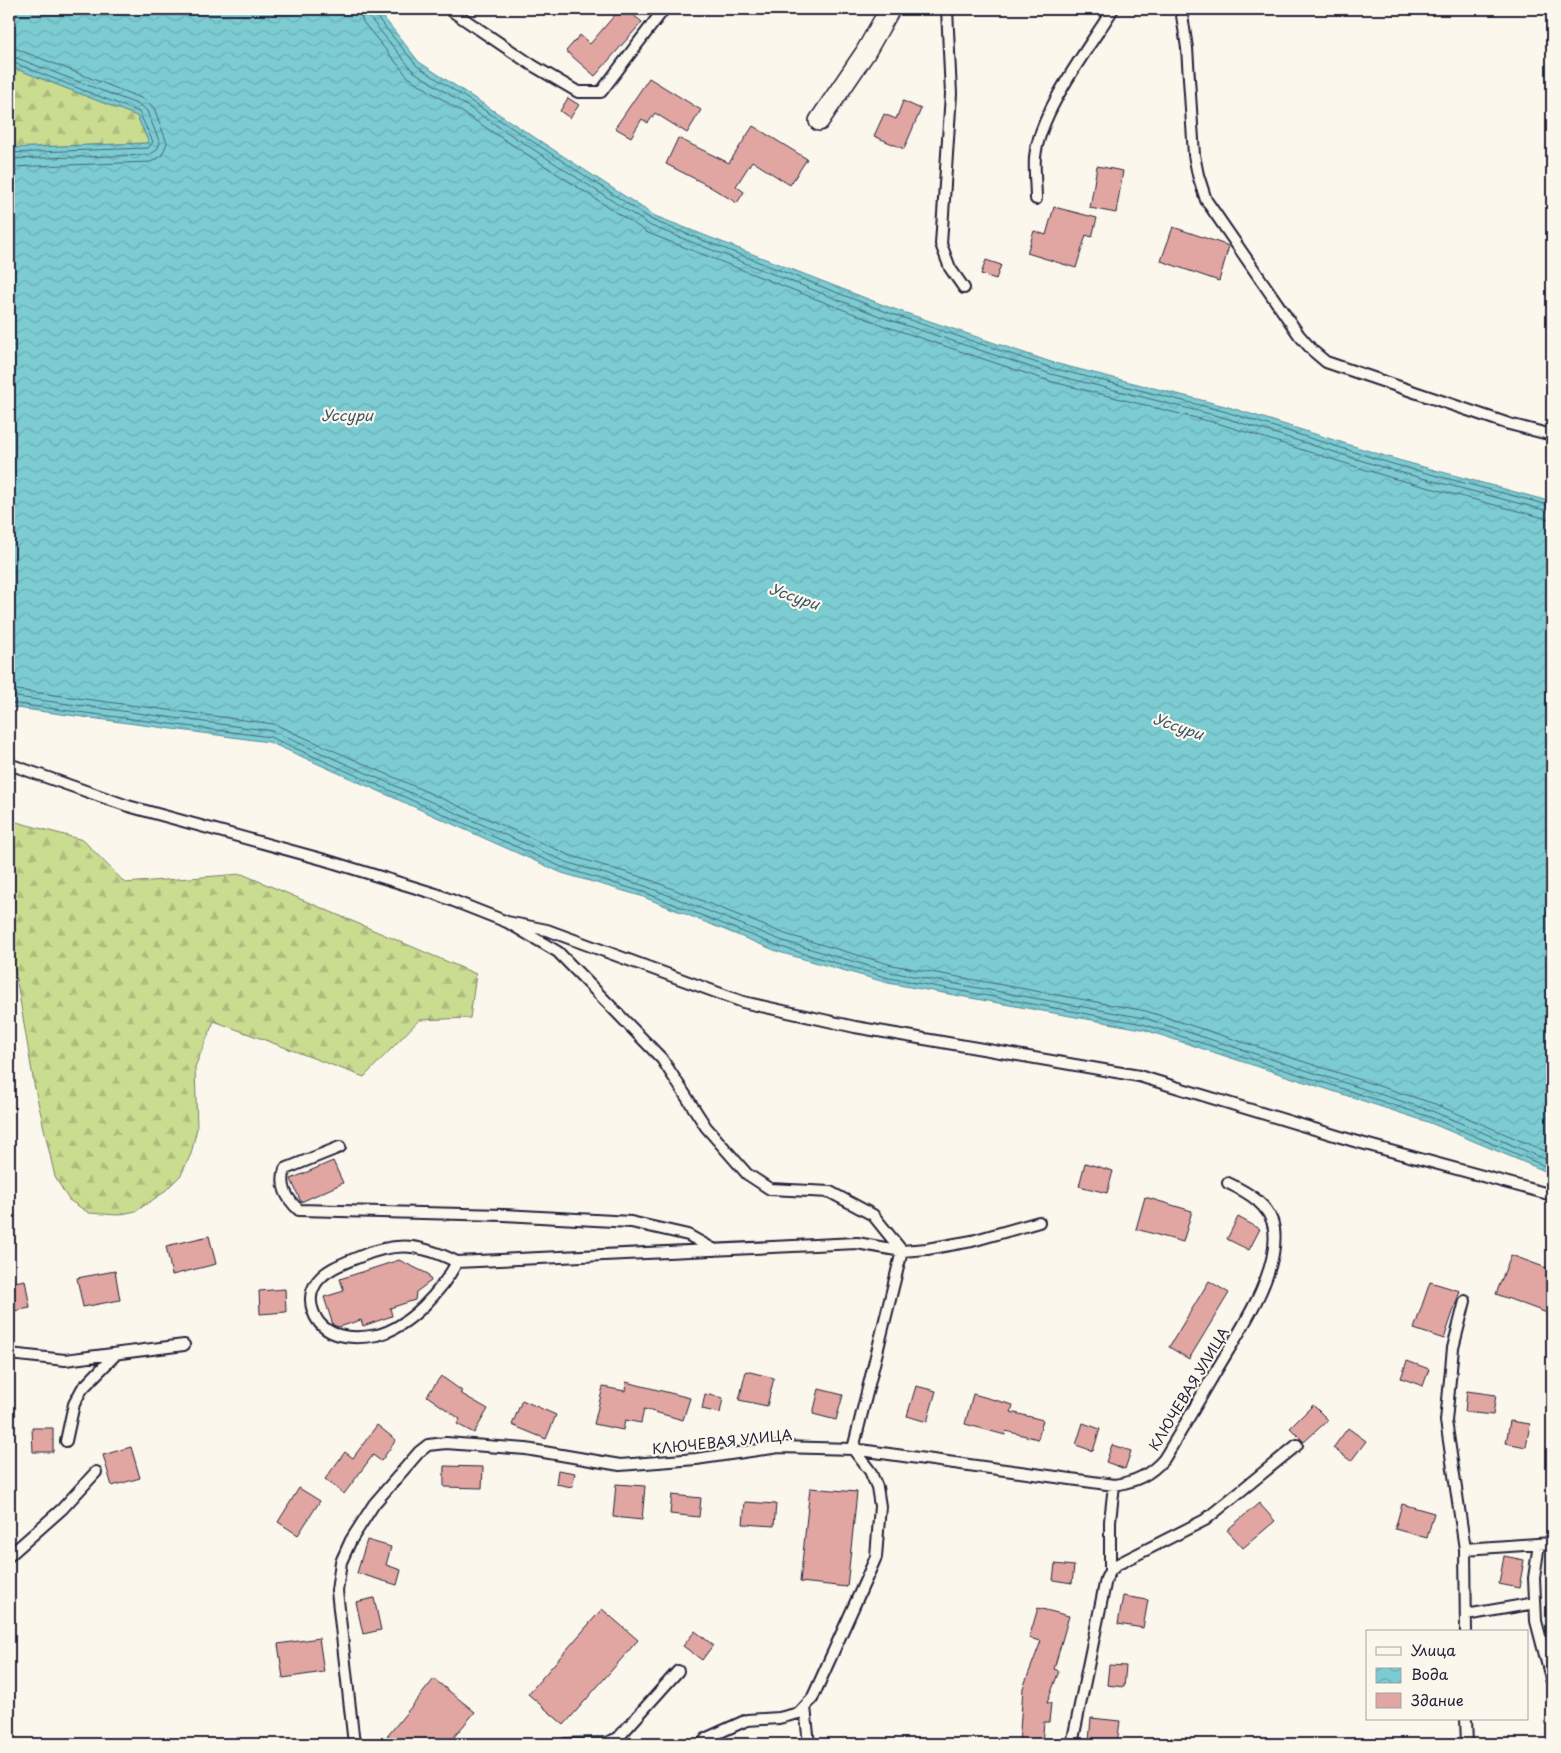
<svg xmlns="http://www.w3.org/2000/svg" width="1561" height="1753" viewBox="0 0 1561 1753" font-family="'Playpen Sans',sans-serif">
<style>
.forest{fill:url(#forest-firs);stroke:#767f66}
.water{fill:url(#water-waves);stroke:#578896}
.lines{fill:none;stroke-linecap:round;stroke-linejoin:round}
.shore{stroke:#466677;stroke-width:1}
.building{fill:#e1a6a1;stroke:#22223b}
.service-casing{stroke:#22223b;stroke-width:14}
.minor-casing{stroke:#22223b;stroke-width:22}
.service{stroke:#fbf7ec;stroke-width:10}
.minor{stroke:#fbf7ec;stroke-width:19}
.labels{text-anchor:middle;stroke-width:4.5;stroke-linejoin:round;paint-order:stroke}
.street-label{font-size:14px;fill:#22223b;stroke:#fbf7ec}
.water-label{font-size:15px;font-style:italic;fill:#3d5568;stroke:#fbf7ec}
</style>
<defs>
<pattern id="forest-firs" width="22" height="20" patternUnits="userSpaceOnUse" patternTransform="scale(1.25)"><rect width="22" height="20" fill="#cadc90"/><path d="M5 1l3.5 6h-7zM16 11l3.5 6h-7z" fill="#adbc7d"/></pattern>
<pattern id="water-waves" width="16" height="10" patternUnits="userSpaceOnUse" patternTransform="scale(1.25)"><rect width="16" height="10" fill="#7bccd2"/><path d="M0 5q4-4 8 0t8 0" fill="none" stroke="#6aafb5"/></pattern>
</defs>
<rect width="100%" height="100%" fill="#fbf7ec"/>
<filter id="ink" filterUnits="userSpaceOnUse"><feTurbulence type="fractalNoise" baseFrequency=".02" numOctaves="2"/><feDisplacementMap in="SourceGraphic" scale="10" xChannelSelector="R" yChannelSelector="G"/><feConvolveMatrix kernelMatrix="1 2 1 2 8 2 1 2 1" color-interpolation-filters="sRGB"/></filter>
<g filter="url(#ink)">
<path class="forest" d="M9 66 137 116 149 143 9 148Z
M9 820 83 840 125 883 242 874 476 974 470 1018 419 1020 364 1077 214 1021 195 1067 197 1128 191 1154 181 1175 163 1193 136 1211 117 1215 89 1213 69 1200 55 1177 34 1084 11 946 9 945Z"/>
<path class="water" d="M9 9H377L419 62 655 216 891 308 1054 363 1225 406 1398 460 1552 502V1174L1428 1122 1142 1029 888 983 779 952 641 896 562 873 269 742 9 707V148L149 143 137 116 9 66Z"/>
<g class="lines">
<path class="shore" d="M359 9 363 22 408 77 648 233 885 326 1049 381 1220 424 1392 478 1552 520
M367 9 369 17 413 71 651 226 887 319 1051 374 1222 417 1395 471 1552 512
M373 9 374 14 417 66 654 221 889 313 1052 368 1223 411 1396 465 1552 506
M9 47 17 49 146 100 154 108 167 143 162 155 151 162 9 167
M9 55 142 106 147 111 160 143 156 151 148 155 9 159
M9 61 139 112 153 142 148 148 9 153
M9 689 274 724 569 855 648 879 785 934 892 965 1146 1011 1435 1104 1552 1154
M9 696 272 731 566 862 645 886 783 941 890 972 1144 1018 1432 1111 1552 1162
M9 703 270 737 564 868 643 892 781 947 889 978 1143 1024 1430 1117 1552 1169"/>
</g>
<path class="building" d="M620 9H626L642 22 595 76 566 51 580 35 590 44Z
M649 78 701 110 687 133 655 113 648 123 642 119 631 137 615 128Z
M568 98 579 105 570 118 560 111Z
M903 101 921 109 904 149 874 136 884 114 896 119Z
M753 126 807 159 790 185 752 161 736 186 744 192 737 203 707 185 666 164 678 138 729 163Z
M1097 166 1123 171 1116 213 1090 208Z
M1054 207 1097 218 1092 237 1086 235 1076 268 1027 253 1034 231 1046 235Z
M1173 227 1229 246 1219 281 1161 261Z
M986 260 1001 265 996 279 981 274Z
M333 1161 343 1183 301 1202 291 1179Z
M1085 1163 1113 1171 1107 1193 1079 1186Z
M1145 1197 1192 1211 1183 1242 1136 1229Z
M1238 1217 1260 1229 1249 1250 1227 1239Z
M209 1236 216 1264 172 1275 166 1246Z
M1511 1255 1552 1270V1298L1547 1313 1496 1294Z
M399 1260 428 1274 431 1281 416 1292 415 1300 390 1308 392 1316 363 1326 361 1320 339 1327 333 1325 324 1297 344 1291 340 1279Z
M115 1271 120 1300 83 1307 77 1278Z
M25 1280 30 1308 9 1312V1283Z
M1209 1281 1229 1293 1189 1359 1169 1347Z
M1430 1282 1460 1291 1444 1339 1414 1329Z
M285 1289 286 1312 260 1314 259 1291Z
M1407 1361 1429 1369 1423 1386 1401 1378Z
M746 1371 774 1378 767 1406 739 1400Z
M441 1376 462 1391 460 1393 488 1409 474 1433 457 1424 460 1419 427 1396Z
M626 1382 690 1398 683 1420 644 1409 641 1423 625 1420 623 1430 594 1424 603 1387 625 1391Z
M916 1386 936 1391 927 1422 907 1416Z
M819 1389 843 1395 836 1420 813 1414Z
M1467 1391 1496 1395 1493 1415 1465 1412Z
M705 1394 723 1398 720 1413 702 1409Z
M973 1394 1013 1405 1011 1412 1043 1420 1038 1439 1006 1431 1005 1435 965 1424Z
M522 1400 556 1415 546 1439 512 1425Z
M1313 1405 1328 1420 1304 1442 1290 1428Z
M1510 1421 1530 1424 1526 1447 1506 1443Z
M1083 1423 1100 1429 1093 1451 1076 1445Z
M377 1425 396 1440 381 1461 373 1455 344 1494 325 1479 345 1452 353 1458Z
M32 1428H53V1452H33Z
M1348 1428 1366 1441 1351 1461 1333 1448Z
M1112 1445 1131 1451 1125 1469 1106 1462Z
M131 1447 140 1478 112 1486 103 1455Z
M444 1466 483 1467 482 1488 444 1487Z
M558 1470 575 1473 572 1487 556 1484Z
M616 1484 645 1486 642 1520 613 1517Z
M299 1488 320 1501 298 1535 278 1522Z
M810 1488 857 1492 847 1587 800 1582Z
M672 1495 701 1498 699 1517 670 1514Z
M745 1502 776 1504 774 1526 743 1524Z
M1259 1503 1275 1521 1243 1548 1227 1530Z
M1402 1504 1434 1513 1427 1538 1395 1529Z
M367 1540 391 1547 386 1565 401 1570 397 1585 357 1573Z
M1504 1556 1524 1560 1519 1588 1499 1584Z
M1055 1564 1074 1566 1072 1583 1053 1580Z
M1123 1596 1148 1600 1143 1628 1118 1624Z
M374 1598 381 1630 363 1634 356 1602Z
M1038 1608 1069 1616 1054 1669 1059 1671 1047 1703H1051L1049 1722H1044L1042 1744H1019L1023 1688 1041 1641 1029 1638Z
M602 1609 638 1640 564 1725 528 1694Z
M695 1631 713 1645 702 1660 683 1646Z
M319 1638 324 1672 283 1678 278 1644Z
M1109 1665 1126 1666 1124 1687 1107 1685Z
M434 1679 475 1712 448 1744H381Z
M1091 1718 1120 1721 1117 1744 1089 1741Z"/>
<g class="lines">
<g class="service-casing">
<path id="service" d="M449 9 532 65 578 92H601L664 9
M947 9 951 94 941 244 950 268 964 288
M1181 9 1187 48 1194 155 1198 175 1206 200 1299 335 1313 351 1326 362 1509 424 1552 435
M1036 199C1036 186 1034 171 1035 157 1040 111 1088 49 1113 9
M9 764 128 806 325 860 436 894 507 922 558 952 662 1059 706 1127 747 1174 770 1189 830 1192 873 1215 902 1251
M507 922 547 930 743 1002 855 1027 1139 1076 1354 1141 1552 1195
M340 1147 285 1169C280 1186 286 1198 299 1210L504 1215 631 1222 688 1235 715 1250
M457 1262C442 1290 410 1327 377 1335 352 1340 322 1338 313 1311 310 1303 310 1293 315 1285 323 1270 344 1263 359 1257 397 1241 421 1244 457 1262L857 1243 902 1251 927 1249 972 1241 1039 1222
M1465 1301 1453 1348 1446 1421 1465 1549 1466 1632
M9 1354 65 1360 184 1345
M66 1441 74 1404 82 1389 116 1354
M1539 1544 1534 1578 1536 1621 1552 1682
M1465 1549 1552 1543
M9 1556 62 1509 96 1472
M1110 1571V1521L1114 1485
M1466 1615 1535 1603
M805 1707 809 1744
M1466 1719 1467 1744
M354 1744 337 1591 341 1562 351 1540 374 1504 419 1452 428 1445 446 1443 526 1449 620 1465 696 1459 779 1447 853 1449 1114 1485C1135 1482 1150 1475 1164 1459 1182 1430 1199 1400 1216 1371 1238 1333 1280 1274 1274 1229 1271 1205 1247 1192 1228 1183
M565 1744 606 1743 618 1738 678 1671
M702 1744 707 1738 747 1720 779 1718 799 1713 812 1699 876 1557 880 1506 877 1487 870 1471 853 1449 902 1251
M1072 1744 1106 1579 1110 1571 1118 1564 1205 1520 1297 1445"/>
</g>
<g class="minor-casing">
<path id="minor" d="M819 121 865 53 890 9"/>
</g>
<use href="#service" class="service"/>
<use href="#minor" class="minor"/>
</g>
</g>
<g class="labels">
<g class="street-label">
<text transform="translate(1189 1389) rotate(-59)" y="5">КЛЮЧЕВАЯ УЛИЦА</text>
<text transform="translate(722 1442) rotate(-6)" y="5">КЛЮЧЕВАЯ УЛИЦА</text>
</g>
<g class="water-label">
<text x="347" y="421">Уссури</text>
<text transform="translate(794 597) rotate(19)" y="5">Уссури</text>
<text transform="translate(1178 727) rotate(19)" y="5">Уссури</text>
</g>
</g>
<rect width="1561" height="1753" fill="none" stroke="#fbf7ec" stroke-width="30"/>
<rect x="15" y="15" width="1531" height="1723" fill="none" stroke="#22223b" stroke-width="2" filter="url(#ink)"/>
<rect x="1366" y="1630" width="162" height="90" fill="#fbf7ec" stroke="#a4a2a5"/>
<rect x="1376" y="1647" width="25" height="8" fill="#fbf7ec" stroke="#a4a2a5"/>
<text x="1411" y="1656" font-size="15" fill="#22223b">Улица</text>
<rect x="1376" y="1668" width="25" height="15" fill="url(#water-waves)" stroke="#a4a2a5"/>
<text x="1411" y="1680" font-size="15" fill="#22223b">Вода</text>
<rect x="1376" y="1693" width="25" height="15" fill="#e1a6a1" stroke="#a4a2a5"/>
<text x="1411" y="1706" font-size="15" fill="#22223b">Здание</text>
</svg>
